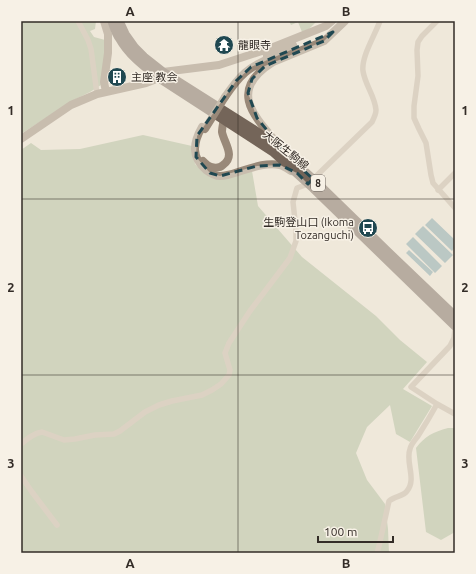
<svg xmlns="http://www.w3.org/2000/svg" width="476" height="574" viewBox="0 0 476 574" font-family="Ubuntu,'Noto Sans JP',sans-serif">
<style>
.green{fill:#adbc9b}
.water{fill:#7ca2a9}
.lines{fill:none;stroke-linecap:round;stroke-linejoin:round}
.street{stroke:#c6b9a7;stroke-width:5.5}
.secondary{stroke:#998979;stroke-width:8}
.primary{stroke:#746559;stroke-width:9}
.secondary-bridge{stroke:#998979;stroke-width:8}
.marked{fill:none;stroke:#204851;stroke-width:3;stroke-dasharray:8 5;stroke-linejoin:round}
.grid{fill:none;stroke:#332c27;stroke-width:1;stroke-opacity:0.55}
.labels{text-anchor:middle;stroke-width:3;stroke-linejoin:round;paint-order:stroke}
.shield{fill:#f7f1e6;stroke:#6e6760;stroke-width:1}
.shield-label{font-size:10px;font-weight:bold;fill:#332c27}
.poi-label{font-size:11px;fill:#332c27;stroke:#f7f1e6;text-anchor:start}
.street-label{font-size:11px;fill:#332c27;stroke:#f7f1e6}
.neatline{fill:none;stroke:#332c27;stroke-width:1.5}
.grid-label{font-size:13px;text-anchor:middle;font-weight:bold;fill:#332c27}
</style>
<rect width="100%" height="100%" fill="#efe8da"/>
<path class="green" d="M21 21H96L95 29 90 31 94 37 105 40V57L101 85 90 92 72 101 21 134Z
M289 21H317L309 29 302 32 298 22 291 25Z
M143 135 192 146 195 164 207 175 252 171 258 206 302 257 376 316 400 340 427 362 403 389 432 406 410 442 396 434 390 405 367 427 356 453 367 480 385 504 388 529 389 553H21V150L31 143 41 150 80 149Z
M448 428H455V532L441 540 426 532 416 448C425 436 433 432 448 428Z"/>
<path class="water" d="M432 218 455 240V247L452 251 425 225Z
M423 226 453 255 445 263 415 234Z
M413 237 442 266 435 273 406 244Z
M409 250 433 272 430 276 406 253Z"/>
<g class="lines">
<path class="street" d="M78 21 88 40 91 49 97 94
M437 21 422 36 418 42 417 50 418 76 414 106V118L419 129 426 143 431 175 433 183 455 208
M438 190 455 173
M455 329 454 338 450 346 411 387 437 404 455 414
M21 444C27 439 34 433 42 432L64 440 75 439 95 435 114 434 120 431 145 412 159 405 172 401 202 395 212 390 221 384 229 375 230 370 225 353 229 343 250 311 290 258 296 241V230L293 202 297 188 308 184 372 122C374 118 376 114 376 110 375 96 365 85 363 71 361 57 375 35 380 21
M21 476 32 492 57 525
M377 553 379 546 389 501C395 496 404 496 407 491 417 479 405 462 410 449 411 444 415 440 418 436 425 425 431 415 437 404"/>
<path class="secondary" d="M104 21 108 34V53L104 82 106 92
M267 56 293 45
M225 97C240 75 248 67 273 57
M202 127C193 143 191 157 206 170 210 173 215 176 220 176 226 176 232 174 238 172 251 168 266 162 280 165 284 166 288 169 291 171
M21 139 71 105 97 94 146 83 159 78 163 72 219 65 271 48 326 26 332 21
M278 144C253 115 228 90 273 62L324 41 345 21
M203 161C206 164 207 166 211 167 215 168 220 168 223 165 236 156 224 143 222 132 222 128 223 124 224 119"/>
<path class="primary" d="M112 21C114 27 116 34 120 39 129 55 144 66 159 78L273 152 313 188 455 326
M119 21 125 34 135 48 144 57 163 72 253 129 272 142 313 179 388 252 455 316"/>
<path class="secondary-bridge" d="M205 129 225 97"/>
</g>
<path d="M0 0H476V574H0ZM333 32 324 41 265 66 252 79 248 93 257 118 289 157 313 179 308 184 297 173 280 165 257 166 220 176 210 173 196 157 197 136 236 81 251 67Z" fill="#efe8da" fill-opacity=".55" fill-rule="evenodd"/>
<path class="marked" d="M333 32 324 41 265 66 252 79 248 93 257 118 289 157 313 179 308 184 297 173 280 165 257 166 220 176 210 173 196 157 197 136 236 81 251 67Z"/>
<path class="grid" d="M238 21V553M21 199H455M21 375H455"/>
<defs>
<g id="temple-disc" transform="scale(1)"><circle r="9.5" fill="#204851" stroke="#f7f1e6"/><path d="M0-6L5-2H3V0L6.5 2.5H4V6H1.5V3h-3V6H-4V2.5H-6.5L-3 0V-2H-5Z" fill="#fff"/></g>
<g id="building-disc" transform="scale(1)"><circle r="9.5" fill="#204851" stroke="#f7f1e6"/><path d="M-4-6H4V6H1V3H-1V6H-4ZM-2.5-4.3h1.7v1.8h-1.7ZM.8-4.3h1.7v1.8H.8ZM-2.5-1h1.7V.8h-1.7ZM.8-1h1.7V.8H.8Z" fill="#fff"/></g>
<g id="bus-disc" transform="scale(1)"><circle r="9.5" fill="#204851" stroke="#f7f1e6"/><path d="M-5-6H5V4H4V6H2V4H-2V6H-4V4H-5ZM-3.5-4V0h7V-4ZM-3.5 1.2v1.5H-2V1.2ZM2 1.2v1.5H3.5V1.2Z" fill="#fff"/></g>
</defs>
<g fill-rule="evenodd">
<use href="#temple-disc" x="224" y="45"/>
<use href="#building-disc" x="117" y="77"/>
<use href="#bus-disc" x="368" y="228"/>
</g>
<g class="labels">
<rect class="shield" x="311" y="175" width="14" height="16" rx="3"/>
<g class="shield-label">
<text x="318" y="187">8</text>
</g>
<g class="poi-label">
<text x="238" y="49">龍眼寺</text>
<text x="131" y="81">主座 教会</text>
<text x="354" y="226" text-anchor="end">生駒登山口 (Ikoma<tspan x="354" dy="13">Tozanguchi)</tspan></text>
</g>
<g class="street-label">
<text transform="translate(286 150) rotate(39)" y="4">大阪生駒線</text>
</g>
</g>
<rect width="476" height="574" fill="none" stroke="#f7f1e6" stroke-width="44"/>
<path d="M318 536v6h75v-6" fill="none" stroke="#332c27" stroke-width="2"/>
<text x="324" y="536" font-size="12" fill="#332c27" stroke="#f7f1e6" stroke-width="3" paint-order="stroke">100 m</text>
<rect x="22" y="22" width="432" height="530" class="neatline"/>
<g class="grid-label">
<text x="130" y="16">A</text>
<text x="346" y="16">B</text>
<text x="11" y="115">1</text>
<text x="465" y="115">1</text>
<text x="11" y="292">2</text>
<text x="465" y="292">2</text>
<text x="11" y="468">3</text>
<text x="465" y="468">3</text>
<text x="130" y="568">A</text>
<text x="346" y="568">B</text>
</g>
</svg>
